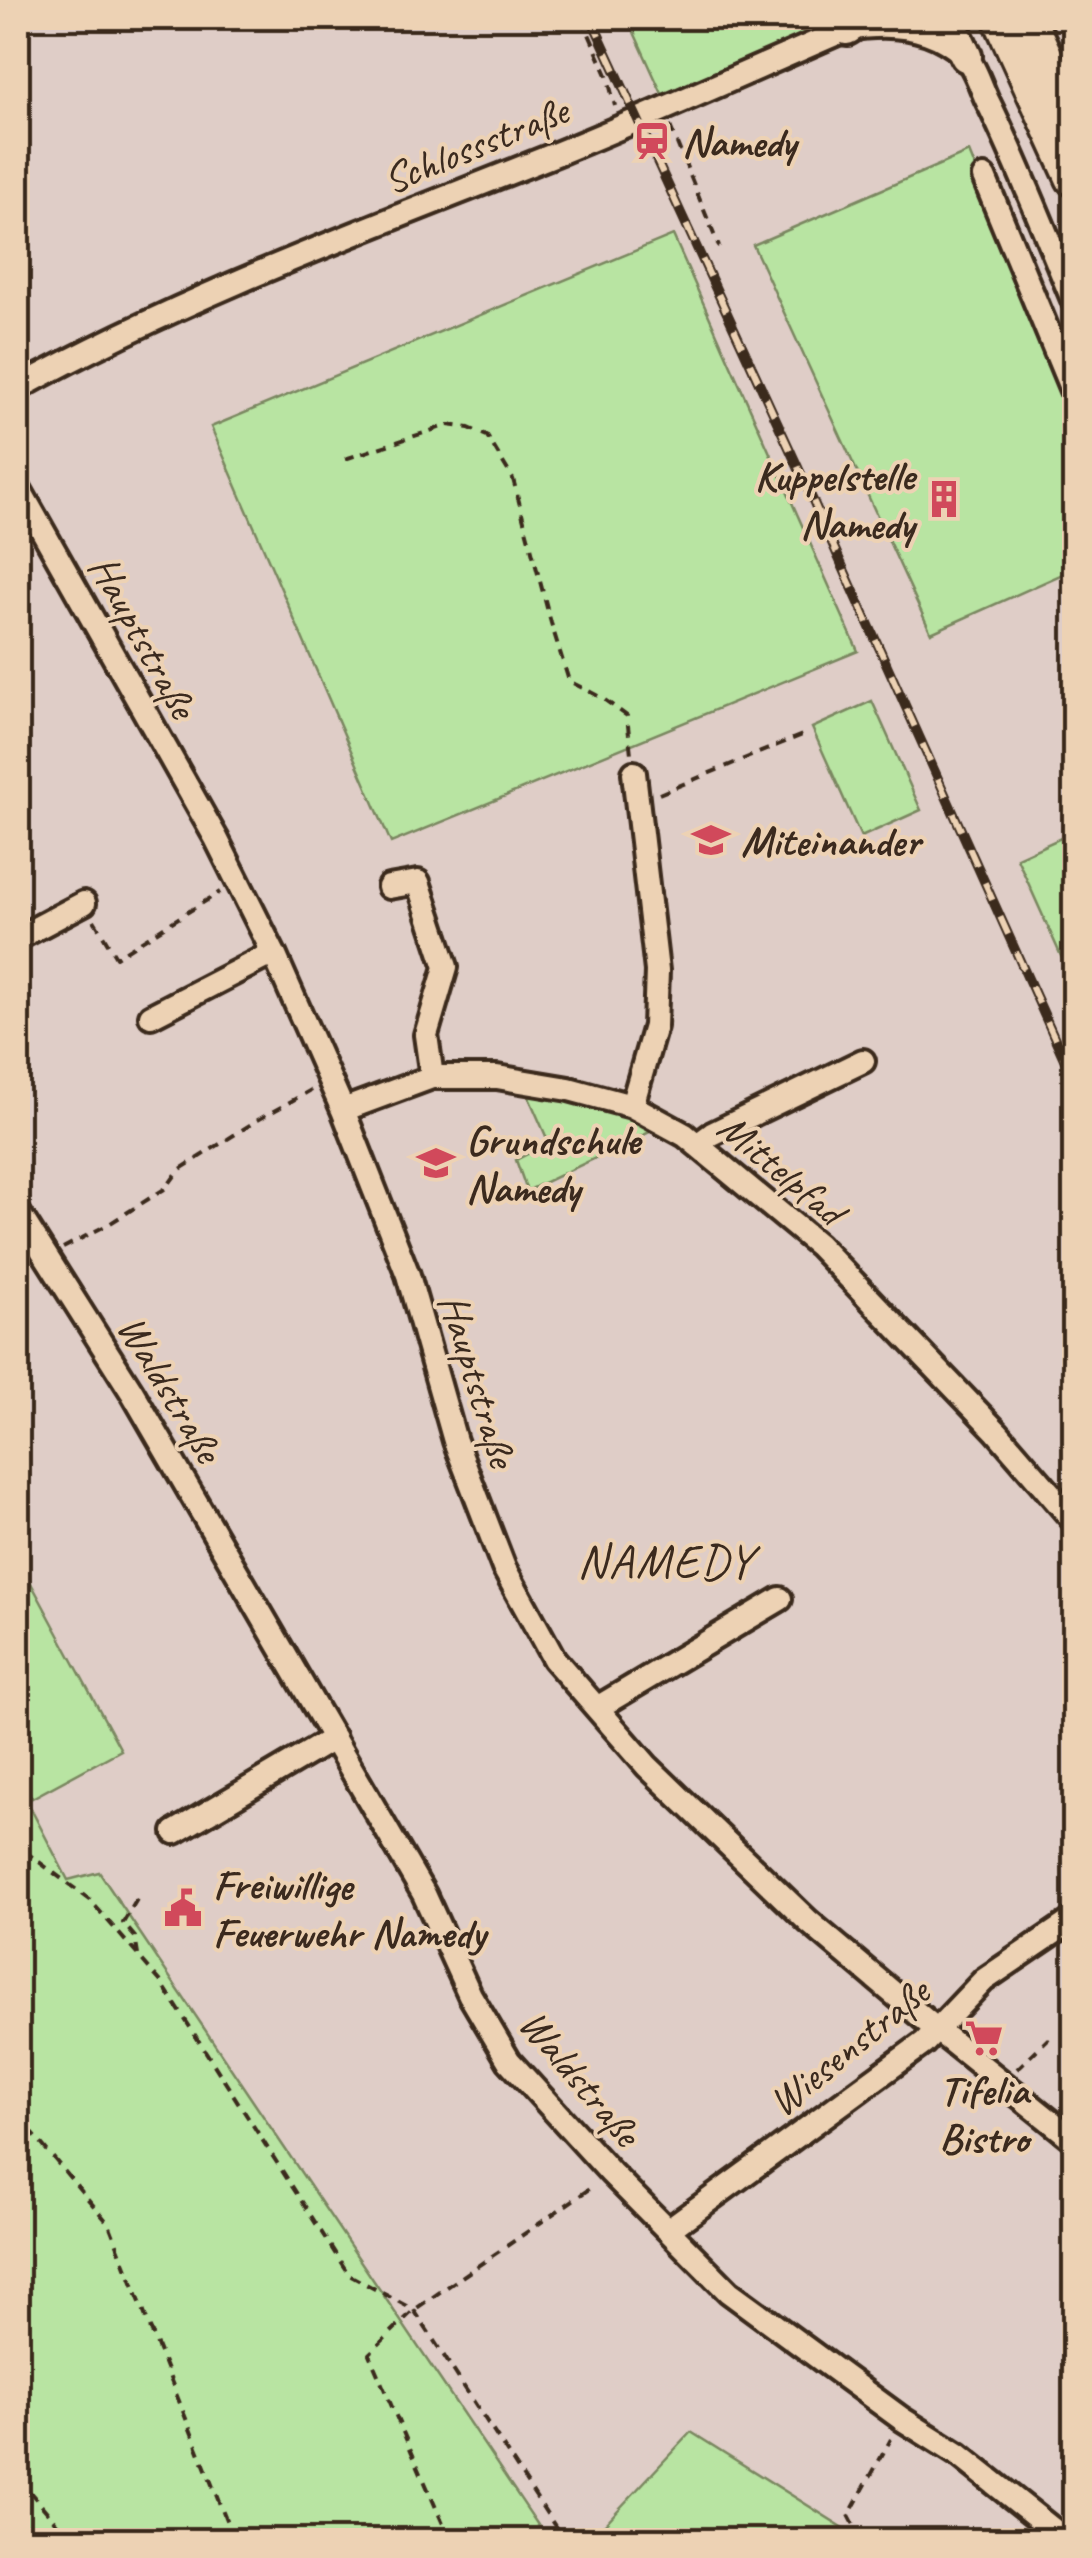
<svg xmlns="http://www.w3.org/2000/svg" width="1092" height="2558" viewBox="0 0 1092 2558" font-family="Caveat,sans-serif">
<style>
.green{fill:#b8e4a2;stroke:#7a8760;stroke-width:2.5}
.lines{fill:none;stroke-linecap:round;stroke-linejoin:round}
.minor-casing{stroke:#3b2a1e;stroke-width:30}
.major-casing{stroke:#3b2a1e;stroke-width:38}
.highway-casing{stroke:#3b2a1e;stroke-width:42}
.path{stroke:#3b2a1e;stroke-width:4;stroke-dasharray:10 8;stroke-linecap:butt}
.minor{stroke:#edd2b4;stroke-width:22}
.major{stroke:#edd2b4;stroke-width:30}
.highway{stroke:#edd2b4;stroke-width:35}
.rail-casing{stroke:#3b2a1e;stroke-width:10}
.rail{stroke:#edd2b4;stroke-width:6;stroke-dasharray:19;stroke-linecap:butt}
.labels{text-anchor:middle;stroke-width:8;stroke-linejoin:round;paint-order:stroke}
.poi-label{font-size:42px;font-weight:bold;fill:#3b2a1e;stroke:#edd2b4;text-anchor:start}
.street-label{font-size:42px;fill:#3b2a1e;stroke:#edd2b4}
.quarter-label{font-size:48px;letter-spacing:2.5px;fill:#3b2a1e;stroke:#edd2b4}
</style>
<rect width="100%" height="100%" fill="#dfcdc7"/>
<filter id="ink" filterUnits="userSpaceOnUse"><feTurbulence type="fractalNoise" baseFrequency=".01" numOctaves="2"/><feDisplacementMap in="SourceGraphic" scale="20" xChannelSelector="R" yChannelSelector="G"/><feConvolveMatrix kernelMatrix="1 2 1 2 8 2 1 2 1" color-interpolation-filters="sRGB"/></filter>
<g filter="url(#ink)">
<path class="green" d="M665 18H846L756 60 663 96 633 30Z
M969 152 1074 410V569L931 633 753 245Z
M673 235 858 651 391 843 211 427Z
M872 701 921 810 861 837 812 728Z
M1074 832V985L1017 858Z
M527 1093 559 1098 623 1114 654 1130 527 1191 516 1160 549 1143Z
M18 1559 121 1750 32 1798 18 1772Z
M18 1784 68 1880 99 1872 548 2540H18Z
M691 2432 858 2537 860 2540H590Z"/>
<g class="lines">
<g class="minor-casing">
<path id="minor" d="M984 177 1074 395
M18 388C193 292 376 226 561 152 657 113 752 70 847 29 887 22 931 24 963 54 975 65 981 88 988 102 1020 167 1046 235 1074 302
M18 487 216 838 275 956 343 1110 408 1275 455 1441 504 1568 554 1659 647 1766 808 1921 937 2030 1074 2140
M389 887 418 882 446 967 426 1035 432 1077
M18 938 84 903
M151 1016 273 953
M632 1106 655 1026 657 971 634 773
M343 1110 432 1077H497L569 1089 632 1106 685 1135 818 1245 997 1432 1074 1521
M697 1145 712 1134 863 1061
M18 1212 132 1392 424 1894 470 1995 509 2061 611 2173 729 2292 902 2419 959 2455 1066 2540
M597 1708 780 1599
M175 1832 334 1738
M668 2230 924 2043 984 1980 1074 1919"/>
</g>
<g class="major-casing">
<path id="major" d="M948 18 966 56
M1029 18 1074 114
M847 29 864 18"/>
</g>
<g class="highway-casing">
<path id="highway" d="M1001 18 1074 178"/>
</g>
<path class="path" d="M582 18 607 75 615 106
M670 126 719 247
M345 459 448 425 469 428 487 436 513 479 551 623 569 681 602 698 627 716 631 754
M659 794 807 733
M94 920 116 957 220 892
M63 1248 109 1224 166 1188 179 1170 256 1121 311 1090
M18 1834 27 1853 90 1900 161 1982 349 2275 414 2310 564 2540
M138 1955 135 1937 123 1923 140 1894
M1017 2069 1049 2038
M18 2116 109 2224 234 2540
M18 2478 71 2540
M450 2540 369 2354 414 2310 595 2185
M862 2540 849 2515 891 2439"/>
<use href="#minor" class="minor"/>
<use href="#major" class="major"/>
<use href="#highway" class="highway"/>
<g class="rail-casing">
<path id="rail" d="M591 18 797 465 1074 1081"/>
</g>
<use href="#rail" class="rail"/>
</g>
</g>
<defs>
<g id="station-bare" transform="scale(3)"><path d="M-3-6H3Q5-6 5-4V2Q5 4 3 4L4.5 6H3L1.5 4h-3L-3 6H-4.5L-3 4Q-5 4-5 2V-4Q-5-6-3-6ZM-3.5-4v3h7v-3ZM-3.5 1v1.5H-2V1ZM2 1v1.5H3.5V1Z" fill="#d1495b" stroke="#edd2b4" stroke-width="2.5" paint-order="stroke"/></g>
<g id="building-bare" transform="scale(3)"><path d="M-4-6H4V6H1V3H-1V6H-4ZM-2.5-4.3h1.7v1.8h-1.7ZM.8-4.3h1.7v1.8H.8ZM-2.5-1h1.7V.8h-1.7ZM.8-1h1.7V.8H.8Z" fill="#d1495b" stroke="#edd2b4" stroke-width="2.5" paint-order="stroke"/></g>
<g id="school-bare" transform="scale(3)"><path d="M0-5L7-2L0 1L-7-2ZM-4 1L0 2.5L4 1V4Q0 6-4 4Z" fill="#d1495b" stroke="#edd2b4" stroke-width="2.5" paint-order="stroke"/></g>
<g id="civic-bare" transform="scale(3)"><path d="M-.6-6.5H3V-4.5H.6V-3L4-1V1h2V6H-6V1h2V-1L-.6-3ZM-1.2 2.5V6h2.4V2.5Z" fill="#d1495b" stroke="#edd2b4" stroke-width="2.5" paint-order="stroke"/></g>
<g id="supermarket-bare" transform="scale(3)"><path d="M-6-5.5h2.5l.6 2H6L4.5 2H-2.5L-4.4-4H-6ZM-1.5 3.2a1.3 1.3 0 1 0 .1 0ZM3 3.2a1.3 1.3 0 1 0 .1 0Z" fill="#d1495b" stroke="#edd2b4" stroke-width="2.5" paint-order="stroke"/></g>
</defs>
<g fill-rule="evenodd">
<use href="#station-bare" x="652" y="141"/>
<use href="#building-bare" x="944" y="499"/>
<use href="#school-bare" x="711" y="840"/>
<use href="#school-bare" x="436" y="1163"/>
<use href="#civic-bare" x="183" y="1908"/>
<use href="#supermarket-bare" x="984" y="2038"/>
</g>
<g class="labels">
<g class="poi-label">
<text x="682" y="156">Namedy</text>
<text x="914" y="490" text-anchor="end">Kuppelstelle<tspan x="914" dy="48">Namedy</tspan></text>
<text x="741" y="855">Miteinander</text>
<text x="466" y="1154">Grundschule<tspan x="466" dy="48">Namedy</tspan></text>
<text x="213" y="1899">Freiwillige<tspan x="213" dy="48">Feuerwehr Namedy</tspan></text>
<text x="984" y="2104" text-anchor="middle">Tifelia<tspan x="984" dy="48">Bistro</tspan></text>
</g>
<g class="street-label">
<text transform="translate(475 144) rotate(-22)" y="15">Schlossstraße</text>
<text transform="translate(144 636) rotate(61)" y="15">Hauptstraße</text>
<text transform="translate(782 1168) rotate(40)" y="15">Mittelpfad</text>
<text transform="translate(479 1380) rotate(73)" y="15">Hauptstraße</text>
<text transform="translate(171 1388) rotate(59)" y="15">Waldstraße</text>
<text transform="translate(848 2046) rotate(-39)" y="15">Wiesenstraße</text>
<text transform="translate(581 2077) rotate(50)" y="15">Waldstraße</text>
</g>
<g class="quarter-label">
<text x="666" y="1577">NAMEDY</text>
</g>
</g>
<rect width="1092" height="2558" fill="none" stroke="#edd2b4" stroke-width="60"/>
<rect x="30" y="30" width="1032" height="2498" fill="none" stroke="#3b2a1e" stroke-width="4" filter="url(#ink)"/>
</svg>
